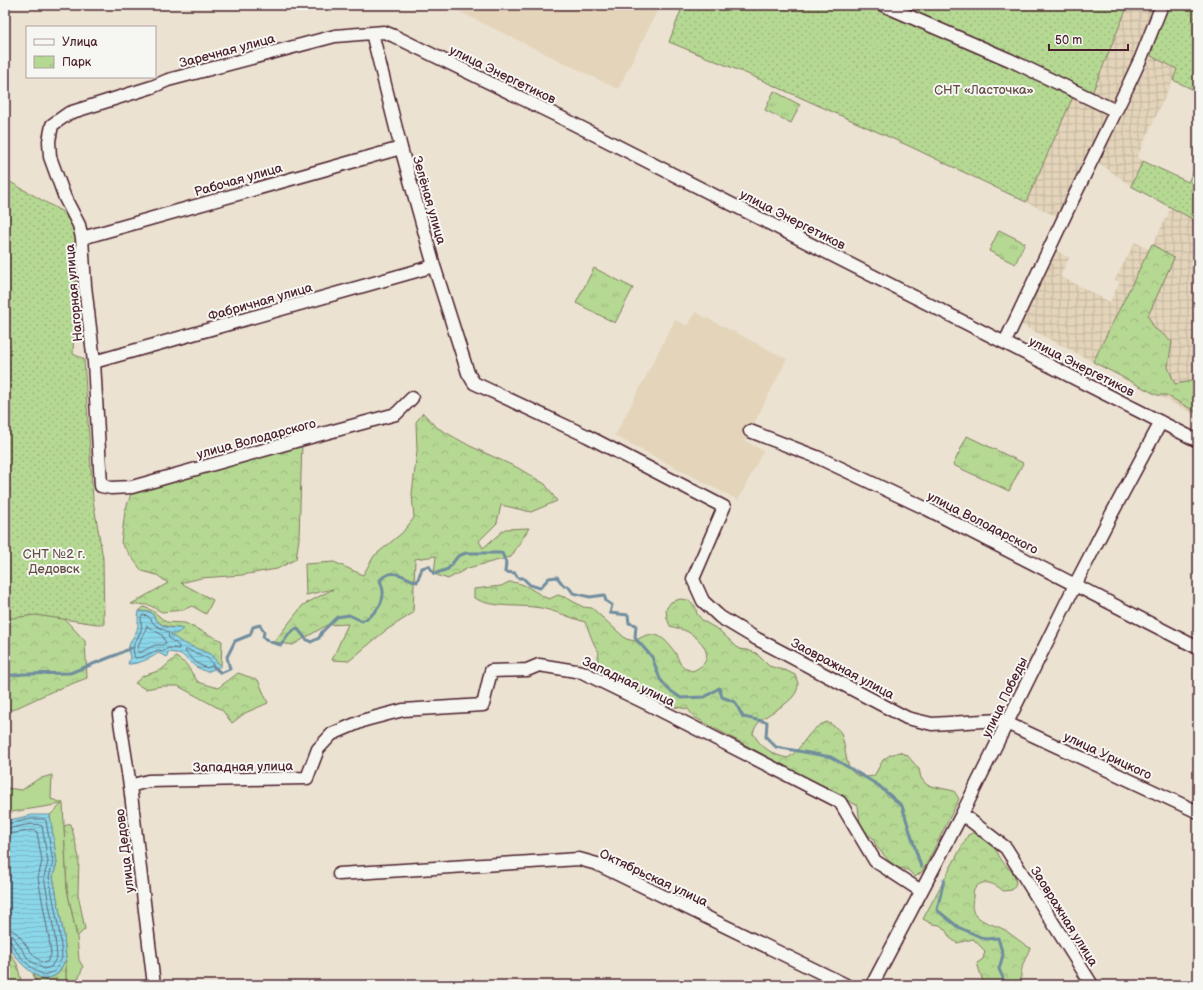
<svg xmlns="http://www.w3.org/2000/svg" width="1203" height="990" viewBox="0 0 1203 990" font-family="'Balsamiq Sans',sans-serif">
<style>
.built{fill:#e3d4ba}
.industrial{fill:url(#industrial-grid)}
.grass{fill:#b5d893;stroke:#807c5f}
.forest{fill:url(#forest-crowns);stroke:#807c5f}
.wetland{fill:url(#wetland-marsh);stroke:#807c5f}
.park{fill:url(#park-tufts);stroke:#807c5f}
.garden{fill:url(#garden-dots);stroke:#807c5f}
.water{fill:url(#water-rules);stroke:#708d9e}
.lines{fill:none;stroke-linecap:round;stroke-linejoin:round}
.shore{stroke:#646977;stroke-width:1}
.stream{stroke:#708d9e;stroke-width:3}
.minor-casing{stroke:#4a1f2b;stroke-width:15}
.minor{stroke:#f6f6f2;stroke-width:12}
.labels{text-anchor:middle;stroke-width:4;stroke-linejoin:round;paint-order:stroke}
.street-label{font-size:13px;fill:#4a1f2b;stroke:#f6f6f2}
.park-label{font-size:13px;fill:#654d45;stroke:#f6f6f2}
</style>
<defs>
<pattern id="industrial-grid" width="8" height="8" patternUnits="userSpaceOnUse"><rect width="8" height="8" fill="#e3d4ba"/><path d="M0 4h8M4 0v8" fill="none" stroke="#c4b6a0"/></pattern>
<pattern id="forest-crowns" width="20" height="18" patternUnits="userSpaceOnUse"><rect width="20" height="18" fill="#b5d893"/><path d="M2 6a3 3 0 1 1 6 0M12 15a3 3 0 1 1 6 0" fill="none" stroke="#9db97f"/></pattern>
<pattern id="wetland-marsh" width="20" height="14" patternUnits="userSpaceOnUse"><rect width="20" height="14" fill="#b5d893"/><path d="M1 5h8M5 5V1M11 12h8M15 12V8" fill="none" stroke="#9db97f"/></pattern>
<pattern id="park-tufts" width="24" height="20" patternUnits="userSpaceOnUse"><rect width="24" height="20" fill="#b5d893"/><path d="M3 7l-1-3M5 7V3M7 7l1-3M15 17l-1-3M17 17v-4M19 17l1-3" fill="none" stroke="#9db97f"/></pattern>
<pattern id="garden-dots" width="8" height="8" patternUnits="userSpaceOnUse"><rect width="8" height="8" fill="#b5d893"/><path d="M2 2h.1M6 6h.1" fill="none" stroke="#9db97f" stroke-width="1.8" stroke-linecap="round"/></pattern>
<pattern id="water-rules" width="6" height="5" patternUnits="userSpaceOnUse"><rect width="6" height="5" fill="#8ad7ea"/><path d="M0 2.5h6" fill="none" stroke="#79b8c9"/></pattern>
</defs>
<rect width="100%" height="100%" fill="#ebe2d1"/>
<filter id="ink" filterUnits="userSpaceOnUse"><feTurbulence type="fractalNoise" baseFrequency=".025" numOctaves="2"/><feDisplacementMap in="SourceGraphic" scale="8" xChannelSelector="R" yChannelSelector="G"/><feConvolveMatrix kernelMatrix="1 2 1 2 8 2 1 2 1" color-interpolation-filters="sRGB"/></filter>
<g filter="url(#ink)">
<path class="built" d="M446 5H660L618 89Z
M695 312 787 359 745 441 763 451 738 500 615 436 675 320 688 326Z"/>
<path class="industrial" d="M1128 5H1158L1060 218 1026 202 1073 97 1088 103Z
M1151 56 1178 69 1137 157 1143 161 1131 186 1099 163Z
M1171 208 1198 222V416L1018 323 1055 250 1069 258 1060 276 1110 302 1120 282 1115 280 1135 242 1150 250Z"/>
<path class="grass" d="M52 775 51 799 63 803 67 889 77 937 79 960 83 967 76 985H66V959L64 936 53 876 57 863 50 815 62 804 5 813V788L22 790 38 779Z"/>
<path class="forest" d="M1152 244 1174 258 1148 316 1154 328 1172 341 1168 367 1175 384 1198 380V413L1166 395H1157L1093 362Z
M423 413 436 427 470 446 518 468 545 484 557 501 531 512 501 505 497 523 479 541 483 548 505 529 529 528 511 557 468 568 448 579 434 574 436 556 415 559 413 613 385 631 349 661 332 660 348 624 327 625 293 645 274 642 303 605 333 589 306 595 305 564 334 562 363 575 374 556 402 533 414 518 412 494 417 451 416 422Z
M302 442 299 539 296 559 277 569 242 575 201 578 181 583 213 600 206 614 192 606 183 610 162 612 149 605 131 604 168 583 157 575 142 571 121 543 125 511 134 485Z
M509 582C527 582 534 593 549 599L558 595 567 598 583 607 592 608 626 639 635 641C654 628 664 636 676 654 678 658 680 665 684 668 686 669 690 670 692 671 717 662 706 642 688 632 683 629 676 628 670 626L667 618 666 609 671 602 680 599 688 600 695 606 697 614 703 621 719 630 739 649 747 650 756 653 769 666 787 671 795 675C796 678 798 682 798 684 798 704 765 712 757 725 755 727 754 731 753 733 760 747 774 756 788 758 804 748 807 728 827 722 832 725 839 728 841 734 849 753 841 782 874 776L883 760 890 755 899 752 907 755 919 769 921 778 927 785 954 791 959 799 923 871 915 877 908 870 899 868 890 862 876 846 873 838 866 834 860 825 858 806 694 717 688 709 669 706 608 677C597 669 596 665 599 652 592 643 590 632 585 622 571 618 556 611 541 608 519 604 494 609 474 598V589L501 586Z
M59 613 85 641 87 678 53 691 12 710 5 707V614Z
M176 657 186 664 198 682 218 688 238 673 258 680 268 703 245 713 232 723 222 710 178 686H162L145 689 135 683 143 676 161 670Z
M71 824 79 858 78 894 85 929 77 937 67 889 64 826Z
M975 832 982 836 994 847 1002 861 1014 874 1016 883 1012 890 1003 891C996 884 981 877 974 890 973 892 973 896 973 899 972 904 971 909 975 914 983 924 995 924 1005 930 1013 936 1021 942 1030 948 1025 960 1018 971 1022 985H984L977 963 983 959 985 951 973 939 957 943 950 938 946 931 940 925 932 924 923 919 968 835Z
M5 945 17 964 22 985H13L5 965Z"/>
<path class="wetland" d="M144 607 153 611 166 622 185 623 222 641 221 666 210 654 181 642 170 634 179 628C164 627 159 625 151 612L139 611Z
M66 959V985H37L33 974 45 980 58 974Z"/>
<path class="park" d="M774 91 800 105 791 123 765 110Z
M999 230 1025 243 1015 264 989 251Z
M594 268 633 288 615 323 576 303Z
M967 436 1023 463 1009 491 953 465Z"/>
<path class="garden" d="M683 5H1128L1088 103 1073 97 1026 202 909 146 750 75 669 42Z
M1168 5H1198V92L1173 80 1177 69 1151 56 1159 23Z
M1143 161 1188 182 1198 163V222L1131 186Z
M5 179 68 215 77 236 73 354 84 359 93 500 103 558 104 625 35 615 5 619Z"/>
<path class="water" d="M139 611 151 612C155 619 159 625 167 627 173 629 178 627 183 629L176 634H170L181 642 210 654 221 666 207 672 196 667 181 654 168 652 167 657 158 653C153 658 135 665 128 664L130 657C125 646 133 639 137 630 139 624 137 617 139 611Z
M32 815H50L57 863 53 876 64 936 66 959 58 974 45 980C26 971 14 958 5 939V821Z"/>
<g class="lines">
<path class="shore" d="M143 615 148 616 155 625 168 632 169 638 179 646V649L168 648 164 651 158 650 142 657 135 658C130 643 137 643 141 630 142 627 141 621 141 617Z
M147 626 162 635 166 643 163 645H155L139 653 138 651C138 642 144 634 147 626Z
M186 650H189C197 655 209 655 213 665L207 668 198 664 186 653Z
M5 824 32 819H45L46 821 53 862 49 877 60 936 62 958 55 971 44 975C29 968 18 956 10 941L5 939
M5 829C17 828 32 821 42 826L48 862 44 877 55 937 57 957 51 967 44 969 29 960 13 936 5 934
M5 835 33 830 37 832 42 861 38 878 49 938 51 955 47 962 44 963C26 954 22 929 5 928"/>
<path class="stream" d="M213 666 221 673 230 669 227 657 235 641 250 635 253 627 260 625 264 632 263 637 270 642 281 645 289 634 297 628 306 639 311 642 319 638 322 632 337 617 349 615 362 621C372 616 382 607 383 595 384 590 381 584 380 580 393 567 403 577 417 582L422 568 429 566 434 574 448 569 458 556 466 553H502L506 562 505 572 515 573 518 578H523L530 585 540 588 549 578 557 577 564 586H568L573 593 590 597 604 595 606 601 612 605 610 613 628 615 629 623 636 625 635 638 652 657 660 679 668 689 681 698 705 697 719 688 722 697 735 702 743 717 767 722 766 737 776 747 831 757 878 785 902 806 921 867
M5 676 24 674 70 673 116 655 131 648
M944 880 937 910 958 927 985 939 998 938 1003 955 999 969 1006 985"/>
<g class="minor-casing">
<path id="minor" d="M883 5 1010 60 1116 111
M372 33 401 148 434 266 468 373 474 383 587 436 724 507 693 579 703 601 720 617 757 639 907 718 932 724 1000 720 1198 812
M82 238 401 148
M1005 342 1069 207 1126 90 1141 58 1162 5
M94 362 434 266
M412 398 396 414 296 441 132 487 111 488 101 486 94 362 85 286 82 238 79 225 65 198 50 157 49 141 52 125 69 113 152 87 168 80 335 36 384 32 394 36 566 120 1198 441
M750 431 817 457 927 509 1198 648
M119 715 130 786 154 985
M130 786 148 781 307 778 318 749 332 734 365 720 403 710 483 705 491 671 527 670 539 665 582 672 650 705 840 802 875 861 921 891
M962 814 1006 848 1092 985
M339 874 579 859 597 864 846 985
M872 985 962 814 1075 585 1110 517 1161 422"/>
</g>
<use href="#minor" class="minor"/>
</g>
</g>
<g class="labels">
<g class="street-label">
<text transform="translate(227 50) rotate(-15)" y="5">Заречная улица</text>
<text transform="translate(503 74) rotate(26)" y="5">улица Энергетиков</text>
<text transform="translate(238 179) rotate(-16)" y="5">Рабочая улица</text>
<text transform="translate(430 200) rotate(74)" y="5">Зелёная улица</text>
<text transform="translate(793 219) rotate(27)" y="5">улица Энергетиков</text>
<text transform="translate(73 293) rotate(-95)" y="5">Нагорная улица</text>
<text transform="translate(260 301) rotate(-16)" y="5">Фабричная улица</text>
<text transform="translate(1082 366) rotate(27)" y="5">улица Энергетиков</text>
<text transform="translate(256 438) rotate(-15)" y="5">улица Володарского</text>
<text transform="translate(983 522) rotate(27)" y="5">улица Володарского</text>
<text transform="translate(843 668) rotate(28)" y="5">Заовражная улица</text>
<text transform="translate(629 681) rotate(25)" y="5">Западная улица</text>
<text transform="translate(1004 697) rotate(-64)" y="5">улица Победы</text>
<text transform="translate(1108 755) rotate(25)" y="5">улица Урицкого</text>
<text transform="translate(243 766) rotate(-1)" y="5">Западная улица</text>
<text transform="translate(124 851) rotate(-97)" y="5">улица Дедово</text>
<text transform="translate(654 877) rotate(25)" y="5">Октябрьская улица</text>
<text transform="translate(1065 916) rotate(58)" y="5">Заовражная улица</text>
</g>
<g class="park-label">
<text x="984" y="94">СНТ «Ласточка»</text>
<text x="54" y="558">СНТ №2 г.<tspan x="54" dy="15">Дедовск</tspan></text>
</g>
</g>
<rect width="1203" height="990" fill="none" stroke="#f6f6f2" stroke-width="20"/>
<rect x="10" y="10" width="1183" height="970" fill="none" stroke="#4a1f2b" stroke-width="1.5" filter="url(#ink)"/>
<rect x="26" y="26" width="130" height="52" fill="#f6f6f2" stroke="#b1a0a2"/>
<rect x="34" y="39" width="20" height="6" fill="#f6f6f2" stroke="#b1a0a2"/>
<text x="62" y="46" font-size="12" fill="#4a1f2b">Улица</text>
<rect x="34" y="56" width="20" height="12" fill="url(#park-tufts)" stroke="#b1a0a2"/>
<text x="62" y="66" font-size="12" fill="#4a1f2b">Парк</text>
<path d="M1049 44v6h79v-6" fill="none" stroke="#4a1f2b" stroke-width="2"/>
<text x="1055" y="44" font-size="12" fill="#4a1f2b" stroke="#f6f6f2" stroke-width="3" paint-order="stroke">50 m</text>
</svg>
